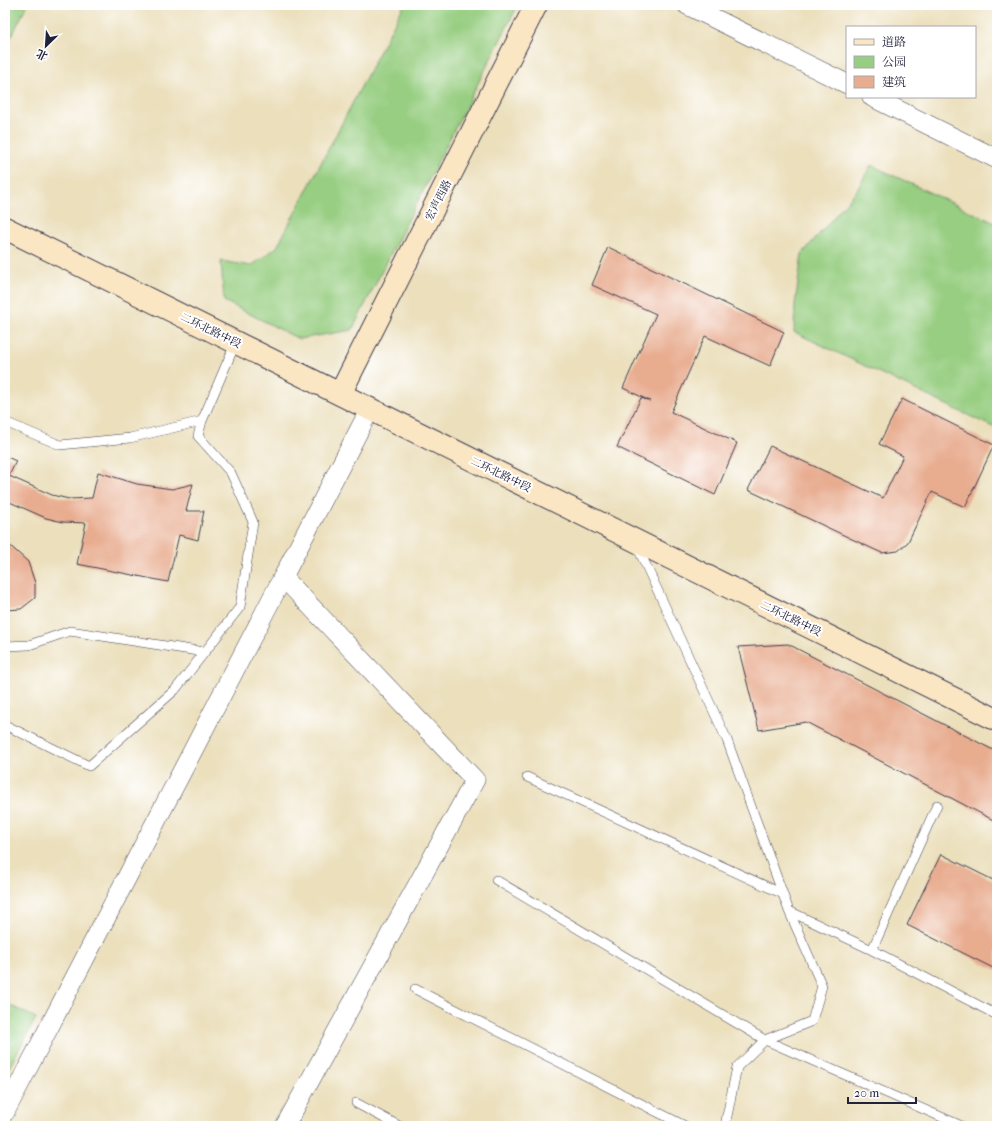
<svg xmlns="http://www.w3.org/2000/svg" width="1002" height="1131" viewBox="0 0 1002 1131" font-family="'IM FELL French Canon','Noto Serif SC',serif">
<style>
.green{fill:#97ce81;stroke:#5c785e}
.building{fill:#e8ac8f}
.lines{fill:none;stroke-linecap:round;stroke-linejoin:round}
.lane-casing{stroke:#403e4e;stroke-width:10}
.street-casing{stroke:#403e4e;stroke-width:20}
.secondary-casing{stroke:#403e4e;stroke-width:24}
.lane{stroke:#fff;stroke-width:9}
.street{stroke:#fff;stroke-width:19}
.secondary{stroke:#fbe6c4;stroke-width:22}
.labels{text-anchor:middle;stroke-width:4;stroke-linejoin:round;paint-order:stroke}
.street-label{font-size:11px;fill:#22223b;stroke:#fff}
</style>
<rect width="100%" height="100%" fill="#fff"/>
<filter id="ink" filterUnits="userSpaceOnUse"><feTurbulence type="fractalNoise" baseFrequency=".025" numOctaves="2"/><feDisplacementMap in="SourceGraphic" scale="8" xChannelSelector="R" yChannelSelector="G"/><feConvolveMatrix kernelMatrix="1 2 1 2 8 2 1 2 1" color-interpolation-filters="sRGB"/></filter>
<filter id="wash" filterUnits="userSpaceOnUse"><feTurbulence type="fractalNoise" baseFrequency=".012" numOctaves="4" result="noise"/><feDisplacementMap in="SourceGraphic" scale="16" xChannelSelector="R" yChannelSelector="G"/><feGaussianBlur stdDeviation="0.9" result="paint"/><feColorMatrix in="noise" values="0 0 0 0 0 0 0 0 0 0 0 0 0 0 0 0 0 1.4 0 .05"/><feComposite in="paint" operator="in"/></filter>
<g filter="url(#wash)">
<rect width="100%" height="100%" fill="#ebdfbc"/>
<path class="green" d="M5 5H27L5 50Z
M404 5H518L352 330 299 339 224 301 221 261 251 266 277 247Z
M871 165 997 224V429L794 332 795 305 802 254 857 190Z
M5 1003 36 1018 5 1075Z"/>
<g id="blocks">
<path class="building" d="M608 247 784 332 770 366 705 336 671 412 737 443 715 495 617 447 641 398 650 401 623 388 656 314 592 285Z
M902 399 994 445 965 507 932 492 908 542 898 551 882 553 871 548 748 490 770 446 883 498 903 456 879 444Z
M5 456 16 461 9 476 52 495 69 499 92 498 98 472 137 484 172 489 193 484 186 511H204L198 540 179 535 168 582 77 564 86 523 63 522 46 518 5 500V485L7 481 5 484Z
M5 541 28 562 35 583V598L21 609 5 610Z
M788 644 997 752V822L806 722 759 730 738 647Z
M941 854 997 882V970L907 925Z"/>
</g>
</g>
<g filter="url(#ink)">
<use href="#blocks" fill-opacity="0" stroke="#403e4e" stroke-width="1"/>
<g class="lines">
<g class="lane-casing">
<path id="lane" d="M5 422 60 445 130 438 202 421
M637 546 727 740 789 911 872 950 997 1015
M5 646 29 645 70 631 204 652
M5 725 89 766 175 690 240 607 253 522 231 473 198 436 202 421 236 342
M527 777 783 894
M496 880 765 1040 962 1126
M872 950 937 805
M415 989 685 1126
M356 1103 399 1126
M725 1126 737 1067 765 1040 812 1021 822 986 789 911"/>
</g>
<g class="street-casing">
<path id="street" d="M687 5 847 84
M872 97 997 159
M5 1112 283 577
M285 1126 475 780 283 577 370 409"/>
</g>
<g class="secondary-casing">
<path id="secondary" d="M5 228 997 720
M340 394 536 5"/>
</g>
<use href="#lane" class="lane"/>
<use href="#street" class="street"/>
<use href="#secondary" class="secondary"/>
</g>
</g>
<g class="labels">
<g class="street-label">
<text transform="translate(438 200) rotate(-63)" y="4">宏声西路</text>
<text transform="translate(211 330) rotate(26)" y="4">二环北路中段</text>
<text transform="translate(501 474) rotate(26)" y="4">二环北路中段</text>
<text transform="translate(791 618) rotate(26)" y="4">二环北路中段</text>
</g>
</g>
<rect width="1002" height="1131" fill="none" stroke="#fff" stroke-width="20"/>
<rect x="846" y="26" width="130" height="72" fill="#ffffff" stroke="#a7a7b1"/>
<rect x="854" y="39" width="20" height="6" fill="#fbe6c4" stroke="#a7a7b1"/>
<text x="882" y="46" font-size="12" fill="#22223b">道路</text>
<rect x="854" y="56" width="20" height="12" fill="#97ce81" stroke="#a7a7b1"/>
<text x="882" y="66" font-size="12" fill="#22223b">公园</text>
<rect x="854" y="76" width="20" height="12" fill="#e8ac8f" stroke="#a7a7b1"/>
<text x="882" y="86" font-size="12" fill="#22223b">建筑</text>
<g transform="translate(46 46) rotate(205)" stroke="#ffffff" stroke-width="3" paint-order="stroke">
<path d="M0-3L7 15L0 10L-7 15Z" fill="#22223b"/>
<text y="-6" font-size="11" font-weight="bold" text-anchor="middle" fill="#22223b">北</text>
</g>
<path d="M848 1097v6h68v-6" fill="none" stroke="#22223b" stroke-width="2"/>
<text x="854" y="1097" font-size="12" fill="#22223b" stroke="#ffffff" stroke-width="3" paint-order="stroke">20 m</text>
</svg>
